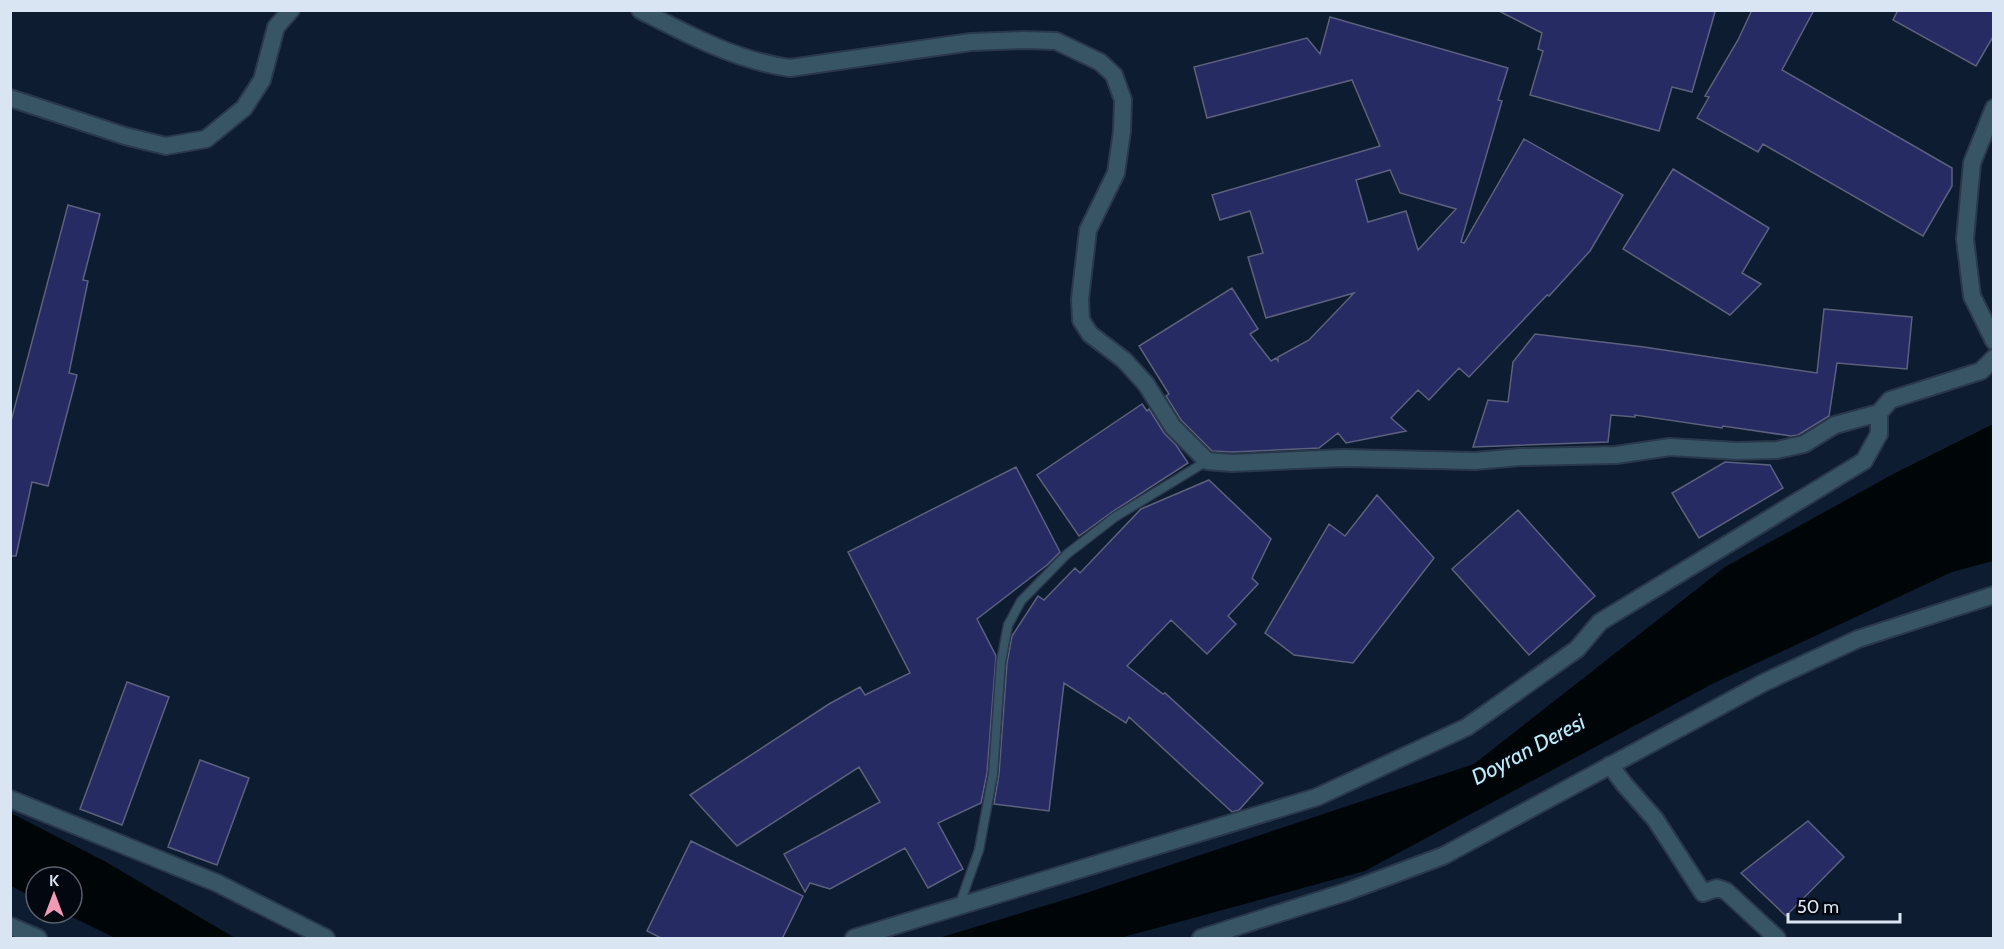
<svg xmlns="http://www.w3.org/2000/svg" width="2004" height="949" viewBox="0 0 2004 949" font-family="Cabin,sans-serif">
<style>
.water{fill:#000608}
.building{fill:#272b64;stroke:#5c617d;stroke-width:1.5;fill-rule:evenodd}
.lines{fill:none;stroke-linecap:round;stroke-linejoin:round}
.service-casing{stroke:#2a384b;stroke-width:11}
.minor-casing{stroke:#2a384b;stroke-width:20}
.tertiary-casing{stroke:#2a384b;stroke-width:20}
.service{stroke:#385566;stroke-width:8}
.minor{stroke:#385566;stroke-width:16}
.tertiary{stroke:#385566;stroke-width:16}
.labels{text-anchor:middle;stroke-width:4.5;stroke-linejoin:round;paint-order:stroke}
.water-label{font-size:22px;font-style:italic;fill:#bbecf7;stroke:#03070f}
</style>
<rect width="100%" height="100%" fill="#0d1c30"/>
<path class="water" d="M1993 424V561L1952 572 1712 684 1365 871 1120 938H939L1080 895 1474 764 1725 567 1895 473Z
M11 813 106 862 235 938H115L64 913H72V877H36V899L11 886Z"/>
<path class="building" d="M1497 10H1708L1715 12 1692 92 1672 87 1659 131 1530 95 1543 51 1538 49 1542 33Z
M1752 10H1814L1782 70 1952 168V186L1923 236 1763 144 1758 152 1697 118 1709 97 1705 96 1738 40Z
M1898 10H1994V35L1976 66 1893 20Z
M1330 17 1508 68 1498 100 1502 101 1461 242 1464 243 1524 139 1623 195 1590 251 1549 296 1547 295 1469 377 1459 368 1429 400 1418 390 1391 418 1406 431 1346 443 1338 433 1319 448 1232 452 1212 451 1181 420 1166 396 1169 394 1139 346 1232 288 1258 329 1250 334 1271 361 1276 358 1278 361V357L1309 340 1354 293 1266 318 1248 257 1263 253 1250 211 1220 220 1212 195 1380 146 1352 80 1207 118 1194 67 1307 38 1320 54ZM1390 170 1400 193 1456 209 1418 250 1406 211 1368 222 1356 180Z
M1673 169 1769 228 1742 273 1761 284 1730 315 1623 249Z
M68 205 100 214 83 280 88 281 69 373 77 375 48 486 32 482 16 556H10V425Z
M1824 309 1912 317 1907 369 1837 363 1829 416 1798 435 1791 436 1723 426 1722 428 1635 415V417L1611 415 1608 442 1473 447 1488 400 1508 402 1513 362 1535 334 1644 347 1817 373Z
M1142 404 1147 411 1149 409 1164 433 1176 445 1188 463 1112 512 1079 536 1037 475Z
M1725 462 1770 465 1783 488 1699 538 1672 493Z
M1016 467 1060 552 1047 565 977 619 996 656 987 773 981 803 938 823 963 869 928 888 905 848 830 889 810 883 805 892 784 854 880 802 859 767 737 846 690 795 829 704 860 687 865 695 910 673 848 552Z
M1209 480 1271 539 1252 578 1258 584 1228 616 1236 624 1207 654 1171 620 1127 666 1163 694 1165 693 1263 783 1239 810 1232 812 1129 717 1126 723 1064 683 1049 811 994 804 999 774 1007 663 1012 636 1038 596 1044 600 1075 568 1080 573 1141 509Z
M1377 495 1434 558 1353 663 1294 655 1265 633 1329 524 1345 536Z
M1518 510 1595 596 1529 655 1452 569Z
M127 682 169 697 122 825 80 809Z
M200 760 249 778 217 865 168 847Z
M1808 821 1844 857 1786 916 1741 873Z
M691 841 803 896 782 939H663L647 931Z"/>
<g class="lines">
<g class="service-casing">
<path id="service" d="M959 906 979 850 993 774 1001 662 1008 625 1021 601 1067 554 1115 517 1207 461"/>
</g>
<g class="minor-casing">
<path id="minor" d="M640 10C687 34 737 61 790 68L971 42 1024 40 1056 41 1100 62 1114 75 1123 100 1122 131 1116 173 1088 230 1080 299 1081 320 1090 334 1124 360 1146 384 1173 427 1207 461 1232 463 1344 458 1475 461 1520 457 1616 455 1670 447 1737 451 1777 450 1804 444 1835 425 1879 413
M10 98 125 136 166 146 206 139 244 108 262 80 276 27 291 10
M1994 108 1972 163 1965 239 1972 296 1994 341
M1610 765 1624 784 1655 819 1703 893 1717 888 1726 891 1777 938
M10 799 217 883 326 938
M854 938 1317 797 1467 727 1577 649 1600 622 1864 461 1879 434V413L1890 400 1981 371 1994 358"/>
</g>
<g class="tertiary-casing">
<path id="tertiary" d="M10 926 38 938
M1201 938 1346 892 1443 856 1763 683 1858 639 1994 595"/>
</g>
<use href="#service" class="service"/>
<use href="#minor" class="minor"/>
<use href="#tertiary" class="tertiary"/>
</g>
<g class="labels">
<g class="water-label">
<text transform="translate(1528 749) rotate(-28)" y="8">Doyran Deresi</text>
</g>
</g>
<rect width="2004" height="949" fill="none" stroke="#dae5f3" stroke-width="24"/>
<g transform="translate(54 895)"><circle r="28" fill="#03070f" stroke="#59606a" stroke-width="1.5"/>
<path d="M0-4.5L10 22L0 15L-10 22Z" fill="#f19ab3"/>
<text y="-9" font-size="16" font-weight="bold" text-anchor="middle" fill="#dae5f3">K</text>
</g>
<path d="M1788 913v9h112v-9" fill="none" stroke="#dae5f3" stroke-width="3"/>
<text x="1797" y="913" font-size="18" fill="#dae5f3" stroke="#03070f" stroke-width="4.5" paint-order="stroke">50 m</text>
</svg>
